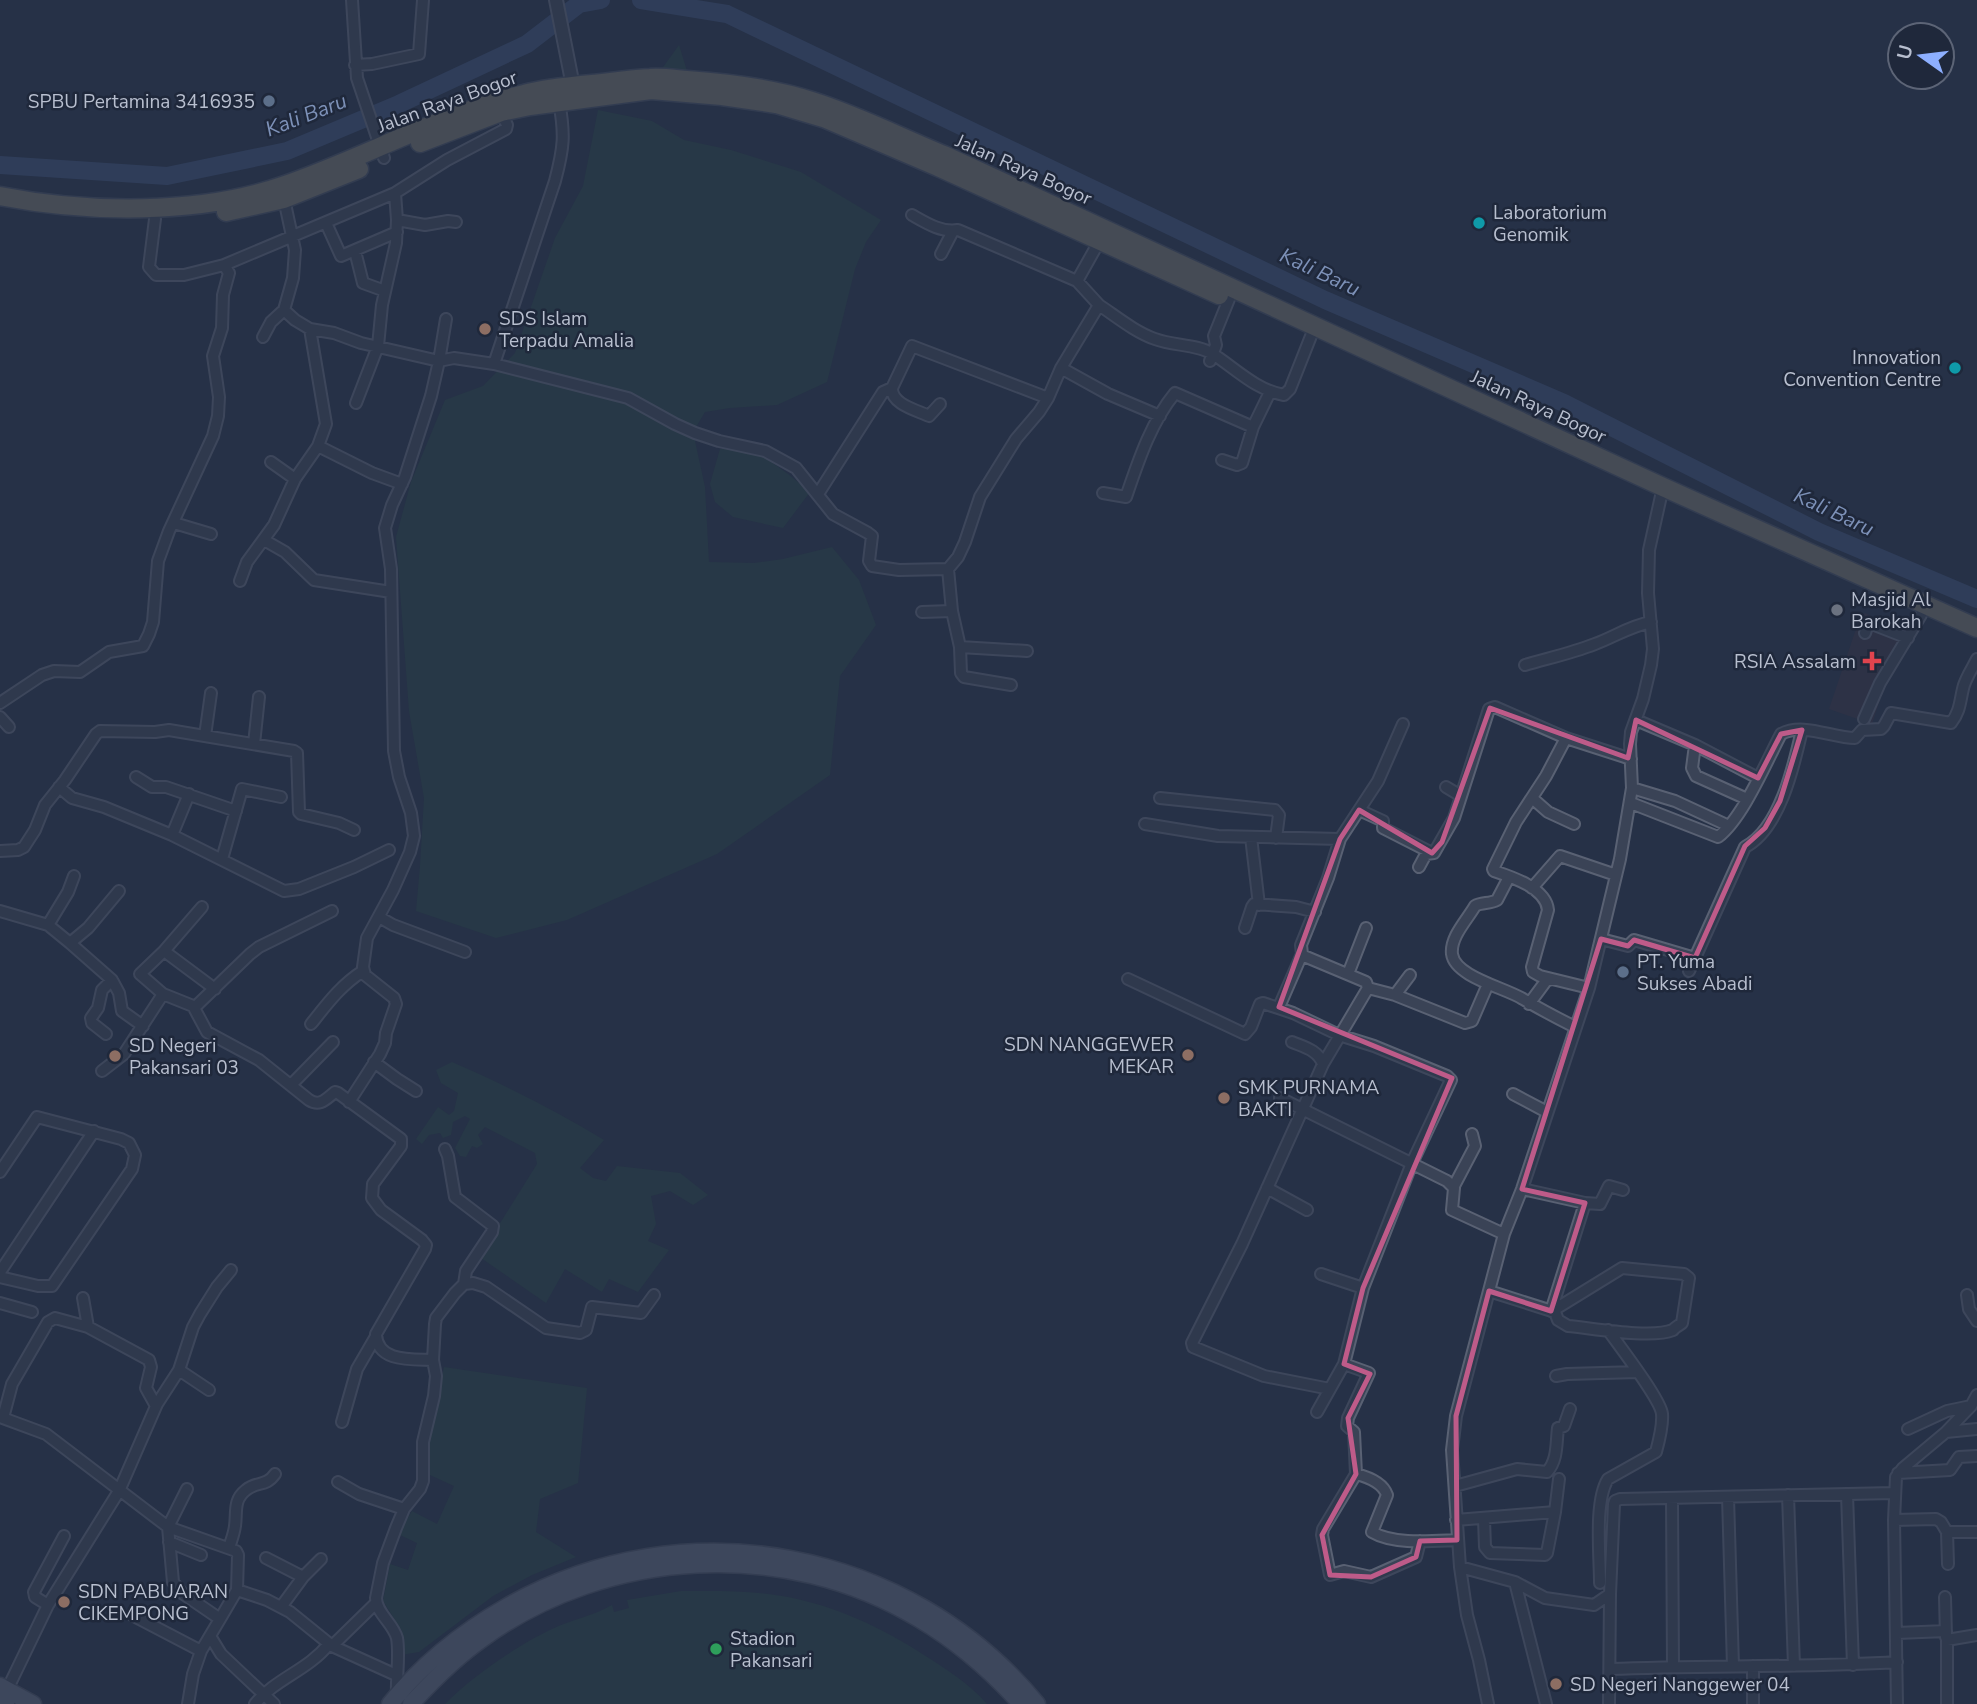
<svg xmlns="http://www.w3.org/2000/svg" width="1977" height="1704" viewBox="0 0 1977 1704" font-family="'Nunito Sans',sans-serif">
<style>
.medical{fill:#373346}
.green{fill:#284147}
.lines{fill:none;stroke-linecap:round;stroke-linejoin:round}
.river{stroke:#3a4c70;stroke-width:18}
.minor-casing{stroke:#596173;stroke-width:14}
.tertiary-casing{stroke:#596173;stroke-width:16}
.primary-casing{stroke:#444c5f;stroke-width:19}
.trunk-casing{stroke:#424b5d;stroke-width:21}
.minor{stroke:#3a4356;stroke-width:10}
.tertiary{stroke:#3a4356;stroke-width:12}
.primary{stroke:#596276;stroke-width:16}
.trunk{stroke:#6a6a66;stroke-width:18}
.marked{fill:none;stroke:#be5b89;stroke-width:5;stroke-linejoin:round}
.service-dot{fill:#5c6f8a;stroke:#1f283b;stroke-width:2.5}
.culture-dot{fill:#0f9aa8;stroke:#1f283b;stroke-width:2.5}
.education-dot{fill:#8d6e63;stroke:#1f283b;stroke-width:2.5}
.worship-dot{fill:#6b7280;stroke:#1f283b;stroke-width:2.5}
.health-dot{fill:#e0444e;stroke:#1f283b;stroke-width:2.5}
.leisure-dot{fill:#2e9e5b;stroke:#1f283b;stroke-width:2.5}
.labels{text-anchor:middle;stroke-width:5;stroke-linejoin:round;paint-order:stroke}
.poi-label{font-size:19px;fill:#b8bfcf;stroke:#1f283b;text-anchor:start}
.street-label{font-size:19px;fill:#b8bfcf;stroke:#1f283b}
.water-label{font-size:21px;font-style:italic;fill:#7d91b8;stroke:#1f283b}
</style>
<rect width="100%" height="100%" fill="#263147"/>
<path class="medical" d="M1865 613 1912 637 1885 684 1872 724 1829 709 1855 632Z"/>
<path class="green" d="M679 45 687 71 661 70Z
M598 110 652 121 684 140 731 150 801 172 881 220 866 242 855 269 827 382 777 405 730 408 705 412 693 432 705 487 709 562 754 563 783 559 832 547 859 580 876 625 840 676 830 775 717 854 567 920 496 938 416 911 420 866 424 798 409 711 396 537 411 482 445 400 483 386 515 353 555 238 583 186Z
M752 448 788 474 810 492 783 528 733 517 715 502 710 484 720 449Z
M452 1062C505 1085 555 1110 604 1140L580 1168 593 1178 606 1181 617 1166 680 1173 708 1195 693 1205 670 1191 651 1196 656 1224 648 1241 669 1250 638 1292 609 1279 602 1292 565 1269 546 1303 481 1258 482 1252 537 1164 535 1153 485 1127 478 1135 483 1144 477 1148 472 1146 466 1157 460 1156 455 1148 470 1119 465 1116 453 1122 451 1135 443 1138 440 1133 429 1135 422 1144 416 1139 438 1107 449 1115 454 1111 458 1093 441 1083 436 1070Z
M444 1367 587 1388 578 1483 540 1499 536 1532 576 1557 532 1575 493 1596 419 1652 401 1655 402 1631 383 1601 390 1564 408 1570 417 1543 398 1534 412 1511 437 1524 454 1486 430 1475 429 1439Z
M681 1591C715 1591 749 1590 782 1596 834 1605 881 1627 924 1655 946 1669 970 1684 987 1704H445C471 1677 518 1645 552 1629 571 1620 593 1616 612 1605L614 1612 629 1608 627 1600Z"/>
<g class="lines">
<path class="river" d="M641 0 727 14 1325 300 1564 403 1819 532 1977 599
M0 165 167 176 287 151 399 104 527 44 579 4 601 0"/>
<g class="minor-casing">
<path id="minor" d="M352 0 357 78 384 158
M355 65 372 64 419 54 423 0
M912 215C926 223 942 233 958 230L1077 281
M397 220 425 225 448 221 456 222
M326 223 341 256 397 232
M355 251 363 283 385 291
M941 254 953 231
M224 265 395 193 447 160 506 129 507 125 501 112
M1099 305C1117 317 1135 332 1155 339 1173 346 1197 344 1213 354 1236 369 1256 390 1284 395L1290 389 1311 336
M284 310 295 320 310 329 334 333 361 343 439 361 446 319
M263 337 271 322 284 310 293 278 295 250 284 199
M1210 361 1216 345 1214 336 1229 299
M494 364 628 398 675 424 695 433 719 441 765 451 796 468 833 514 868 533 872 536 869 561 872 566 899 570 948 569 958 557 965 542 980 497 1016 439 1039 412 1048 398 1061 368 1099 305 1077 281 1100 240
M1061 368 1108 394 1160 416
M356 403 378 346 382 305 396 243 397 220 395 193
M940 404 929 416C916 410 891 404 892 388L912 346 1048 398
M318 446 372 473 402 484
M1222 460 1237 465 1242 463 1253 427 1270 392
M271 462 295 479 318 446 326 424 310 329
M1103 493 1126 497C1138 462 1151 422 1175 393L1253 427
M818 494 883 392 892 388
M174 523 211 534
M264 540 285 552 314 580 391 592
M948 569 952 611 960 647 961 673 964 677 1011 685
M240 581 247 562 274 525 295 479
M922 612 952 611
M1865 633 1868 624H1872L1908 638
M960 647 1027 651
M1525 665C1549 658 1572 653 1595 644 1614 637 1630 626 1651 622
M0 703 42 675 54 671 80 672 109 652 143 646 149 634 153 622 158 561 169 531 213 436 218 416 219 397 213 356 222 328 223 295 229 273 224 265 184 275H156L149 267 155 219
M0 717 9 727
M1864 719 1880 683 1921 615
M1636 720 1695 745 1758 778
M205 736 211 693
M254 744 259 697
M1695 745 1692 768 1696 776 1747 799
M136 777 152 787H166L236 811
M59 787 72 798 104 807 172 835 284 891 299 889 354 867 389 850
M1446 787 1461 796
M1632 788 1675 801 1729 826
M1160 798 1275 810 1279 815 1276 838
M1532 798 1548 812 1574 824
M1631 803 1718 837C1743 818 1766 762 1781 734 1803 722 1832 738 1855 738L1862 730 1881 729 1884 726 1891 713 1951 723C1961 711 1960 698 1964 685 1967 676 1973 667 1977 659
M1359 810 1383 821V828L1432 853
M1145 824 1218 836 1340 839
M172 835 189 794
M1251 837 1259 905
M0 851 18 850 24 847 35 830 45 805 65 780 96 734 100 731 155 732 169 730 294 751 297 753 299 812 301 814 339 823 354 830
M222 859 242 789 281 797
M1419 867 1426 854 1434 853 1454 818 1489 709 1495 707 1566 738
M74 876 68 892 48 925 70 943 88 928 119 891
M1509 877 1497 900C1490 904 1481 902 1475 906 1467 920 1450 937 1452 954 1455 977 1506 988 1523 999 1540 1009 1557 1018 1575 1027
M1532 888 1560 856 1616 875
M202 907 164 951 140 974 163 994 193 1006 207 1032 259 1060 309 1100C320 1107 326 1099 335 1092L338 1093 401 1139V1146L373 1184 372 1198 381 1210 422 1240 426 1245 425 1249 376 1334C377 1363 413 1359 433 1360
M0 911 48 925
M379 917 393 925 465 952
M1245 928 1252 907 1254 904 1296 907 1315 912
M1601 939 1628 946 1634 940 1695 958
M70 943 112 980 119 993 122 1011 143 1026
M164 951 215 989
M1689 971 1745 847C1780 829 1794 765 1802 730
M1348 974 1366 928
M1128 979 1245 1034 1251 1027 1260 1004 1263 1003 1293 1013 1339 1035 1374 1046 1447 1076 1451 1080 1412 1163 1363 1288 1344 1364 1317 1412
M1368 988 1366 982 1304 956 1302 954 1301 945 1328 878 1340 839 1378 781 1403 724
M1368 988 1395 995 1465 1023 1472 1021 1488 984
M1589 988 1540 976 1533 972 1532 967 1548 910C1546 888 1512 877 1494 871L1493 869 1516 822 1546 776 1566 738 1631 759
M1395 995 1410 975
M1529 1004 1546 981 1551 979
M1279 1007 1302 954
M194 1008 250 954 259 947 332 911
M311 1024C327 1004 341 985 363 971
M106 1034 92 1023 91 1018 98 1008 102 990 112 980
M1292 1042C1304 1047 1318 1050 1323 1064
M374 1062 397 1079 416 1091
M102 1071 124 1054 163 994
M291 1085 333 1042
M1513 1094 1547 1112
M1280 1098 1447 1181 1454 1188 1452 1210 1504 1234
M349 1102 380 1054 385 1043 386 1033 396 1004 394 998 365 975 363 967 367 938 393 890 410 852 414 836 411 813 399 777 394 751 391 569 385 528 392 505 405 477 431 396 439 361 454 358 494 364 555 181C564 147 565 135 559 101
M445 1149 448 1156 455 1197 493 1226 492 1232 466 1271 464 1284
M0 1172 37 1117 121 1139 129 1143 135 1155 132 1169 52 1286H38L0 1277
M1454 1186 1475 1146 1472 1134
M1267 1188 1307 1210
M1522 1189 1585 1203 1600 1204 1609 1186 1623 1190
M0 1272 94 1131
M1321 1274 1363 1288
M1489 1291 1555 1312 1558 1320 1568 1326C1592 1328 1651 1339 1673 1330 1673 1329 1681 1324 1682 1323L1689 1278 1684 1274 1622 1268 1557 1308 1555 1312
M1967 1295 1969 1309 1977 1321
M83 1298 88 1327
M0 1303 32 1312
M1551 1311 1585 1203
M1344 1364 1369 1373 1348 1418 1347 1426 1354 1432 1356 1474C1368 1477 1383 1483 1387 1495L1372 1532C1394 1545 1432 1541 1457 1540
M179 1370 209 1390
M1556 1376 1567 1374 1638 1372
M1330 1389 1264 1376 1193 1347 1192 1343 1242 1244 1323 1064 1368 988
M0 1417 46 1434 168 1527 173 1582 182 1593 220 1619 201 1651 193 1674 188 1704
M3 1418 12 1384 48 1322 55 1318 88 1327 149 1360 151 1367 146 1388 156 1406
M342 1422 357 1369 375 1338
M1908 1429 1947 1411 1971 1406
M1946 1432 1971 1406 1977 1395
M1898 1473 1950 1470 1959 1457 1977 1456
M1356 1474 1323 1529 1322 1535 1330 1575 1344 1571 1371 1577 1416 1557 1420 1541
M338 1482 359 1494 404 1509
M1455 1486 1517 1469 1547 1472C1558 1460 1556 1443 1558 1428L1564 1426 1570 1409
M187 1489 168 1527 236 1551 238 1555 237 1590 267 1600 290 1612 332 1646 376 1603
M1847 1494 1853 1665
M1788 1495 1794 1666
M1728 1497 1733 1666
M1672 1498 1673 1667
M1555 1512 1559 1479
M1456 1520 1555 1512 1547 1553 1545 1555 1490 1553 1485 1547 1484 1519
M1894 1520 1936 1519 1941 1522 1947 1532H1977
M1947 1532 1948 1564
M169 1542 201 1555
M229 1548C231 1541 234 1534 235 1526 237 1512 233 1500 246 1490 257 1481 266 1487 275 1474
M266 1558 303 1577
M1460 1567 1515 1582 1545 1598 1594 1605 1610 1594
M1515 1582 1546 1704
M1600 1583C1600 1556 1594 1501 1608 1479L1656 1452C1659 1441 1663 1425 1662 1414 1661 1400 1618 1344 1608 1330
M1945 1597 1946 1637
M48 1605 35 1597 34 1592 64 1536
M281 1607 303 1577 321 1559
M132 1615 201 1651
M220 1619 237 1590
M1897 1633 1946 1631
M210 1636 221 1654 274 1704
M332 1646 396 1675
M1610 1669C1706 1665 1802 1668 1897 1662
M7 1690 48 1605 119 1491 157 1404 179 1370 193 1327 200 1314 217 1287 231 1270
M397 1696C396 1678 400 1655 397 1638 393 1623 376 1613 376 1598L383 1563 396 1528 404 1509 420 1489 423 1481V1442L434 1396 436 1376 433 1360 435 1324 436 1318 455 1293 464 1284 473 1283 486 1287 546 1328 580 1333 586 1330 592 1307 641 1313 654 1295
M255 1704C276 1678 307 1671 329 1644
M1488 1704 1479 1660 1467 1615 1460 1567 1452 1450 1456 1416 1504 1234 1522 1189 1589 988 1620 859 1632 788 1630 744 1631 732 1643 699 1651 665 1653 649 1648 593 1649 550 1663 487
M1609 1704 1610 1594 1614 1504 1615 1501 1620 1499 1894 1493
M1753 1704V1666
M1897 1704 1894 1520 1896 1477 1903 1468 1946 1432 1977 1429
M1947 1704V1640L1977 1635"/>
</g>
<g class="tertiary-casing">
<path id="tertiary" d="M556 0 573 86"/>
</g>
<g class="primary-casing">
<path id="primary" d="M0 1686 33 1704
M0 1701 6 1704
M390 1704C422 1664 464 1631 508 1606 684 1506 909 1548 1037 1704
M411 1704C433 1680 455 1658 482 1639 607 1548 786 1538 919 1619 958 1642 991 1671 1021 1704"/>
</g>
<g class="trunk-casing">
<path id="trunk" d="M420 143 501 112 530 106 651 90 722 96 776 104 826 119 938 167 1219 295
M0 196C87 213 198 215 282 186 364 158 440 114 524 94 546 88 570 86 592 84 611 82 631 79 650 78 662 77 675 79 687 80 729 83 772 88 812 101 857 115 900 137 944 155L1663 487 1977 628
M226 212 284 199 359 169"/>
</g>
<use href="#minor" class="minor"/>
<use href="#tertiary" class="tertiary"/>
<use href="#primary" class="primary"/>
<use href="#trunk" class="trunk"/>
</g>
<path d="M0 0H1977V1704H0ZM1490 708 1628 758 1636 720 1758 778 1781 734 1802 730 1780 801 1765 828 1745 846 1695 958 1634 940 1628 946 1601 939 1522 1189 1585 1203 1551 1311 1489 1291 1456 1416 1457 1540 1420 1541 1416 1557 1371 1577 1330 1575 1322 1535 1356 1474 1348 1418 1370 1374 1344 1364 1363 1288 1452 1078 1279 1007 1340 839 1359 810 1432 853 1442 842Z" fill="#263147" fill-opacity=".55" fill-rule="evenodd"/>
<path class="marked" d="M1490 708 1628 758 1636 720 1758 778 1781 734 1802 730 1780 801 1765 828 1745 846 1695 958 1634 940 1628 946 1601 939 1522 1189 1585 1203 1551 1311 1489 1291 1456 1416 1457 1540 1420 1541 1416 1557 1371 1577 1330 1575 1322 1535 1356 1474 1348 1418 1370 1374 1344 1364 1363 1288 1452 1078 1279 1007 1340 839 1359 810 1432 853 1442 842Z"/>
<g class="service-dot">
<circle cx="269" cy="101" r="7"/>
<circle cx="1623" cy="972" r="7"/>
</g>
<g class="culture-dot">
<circle cx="1479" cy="223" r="7"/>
<circle cx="1955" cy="368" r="7"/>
</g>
<g class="education-dot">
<circle cx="485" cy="329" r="7"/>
<circle cx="1188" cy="1055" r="7"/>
<circle cx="115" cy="1056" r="7"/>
<circle cx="1224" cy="1098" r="7"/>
<circle cx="64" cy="1602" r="7"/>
<circle cx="1556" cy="1684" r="7"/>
</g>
<circle class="worship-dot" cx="1837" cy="610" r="7"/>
<path class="health-dot" d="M1868.5 650.5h7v7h7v7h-7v7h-7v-7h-7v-7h7z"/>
<circle class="leisure-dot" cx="716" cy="1649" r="7"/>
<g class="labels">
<g class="poi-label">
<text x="255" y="108" text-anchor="end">SPBU Pertamina 3416935</text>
<text x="1493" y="219">Laboratorium<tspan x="1493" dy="22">Genomik</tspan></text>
<text x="499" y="325">SDS Islam<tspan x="499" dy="22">Terpadu Amalia</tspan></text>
<text x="1941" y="364" text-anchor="end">Innovation<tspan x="1941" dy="22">Convention Centre</tspan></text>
<text x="1851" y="606">Masjid Al<tspan x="1851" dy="22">Barokah</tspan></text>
<text x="1856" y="668" text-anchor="end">RSIA Assalam</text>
<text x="1637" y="968">PT. Yuma<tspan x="1637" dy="22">Sukses Abadi</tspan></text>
<text x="1174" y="1051" text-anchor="end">SDN NANGGEWER<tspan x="1174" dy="22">MEKAR</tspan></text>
<text x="129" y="1052">SD Negeri<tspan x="129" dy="22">Pakansari 03</tspan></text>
<text x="1238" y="1094">SMK PURNAMA<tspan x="1238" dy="22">BAKTI</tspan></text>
<text x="78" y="1598">SDN PABUARAN<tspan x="78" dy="22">CIKEMPONG</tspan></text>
<text x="730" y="1645">Stadion<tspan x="730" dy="22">Pakansari</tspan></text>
<text x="1570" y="1691">SD Negeri Nanggewer 04</text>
</g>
<g class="street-label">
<text transform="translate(447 101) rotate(-20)" y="7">Jalan Raya Bogor</text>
<text transform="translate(1024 169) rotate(24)" y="7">Jalan Raya Bogor</text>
<text transform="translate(1539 406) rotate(25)" y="7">Jalan Raya Bogor</text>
</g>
<g class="water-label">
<text transform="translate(306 115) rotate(-21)" y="7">Kali Baru</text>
<text transform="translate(1320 272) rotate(25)" y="7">Kali Baru</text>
<text transform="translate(1834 512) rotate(25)" y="7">Kali Baru</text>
</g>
</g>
<g transform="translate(1921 56) rotate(284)"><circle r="33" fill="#1f283b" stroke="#5c6476" stroke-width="2"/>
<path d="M0-5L12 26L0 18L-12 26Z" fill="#8dafff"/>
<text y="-10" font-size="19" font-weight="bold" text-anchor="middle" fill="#b8bfcf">U</text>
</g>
</svg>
